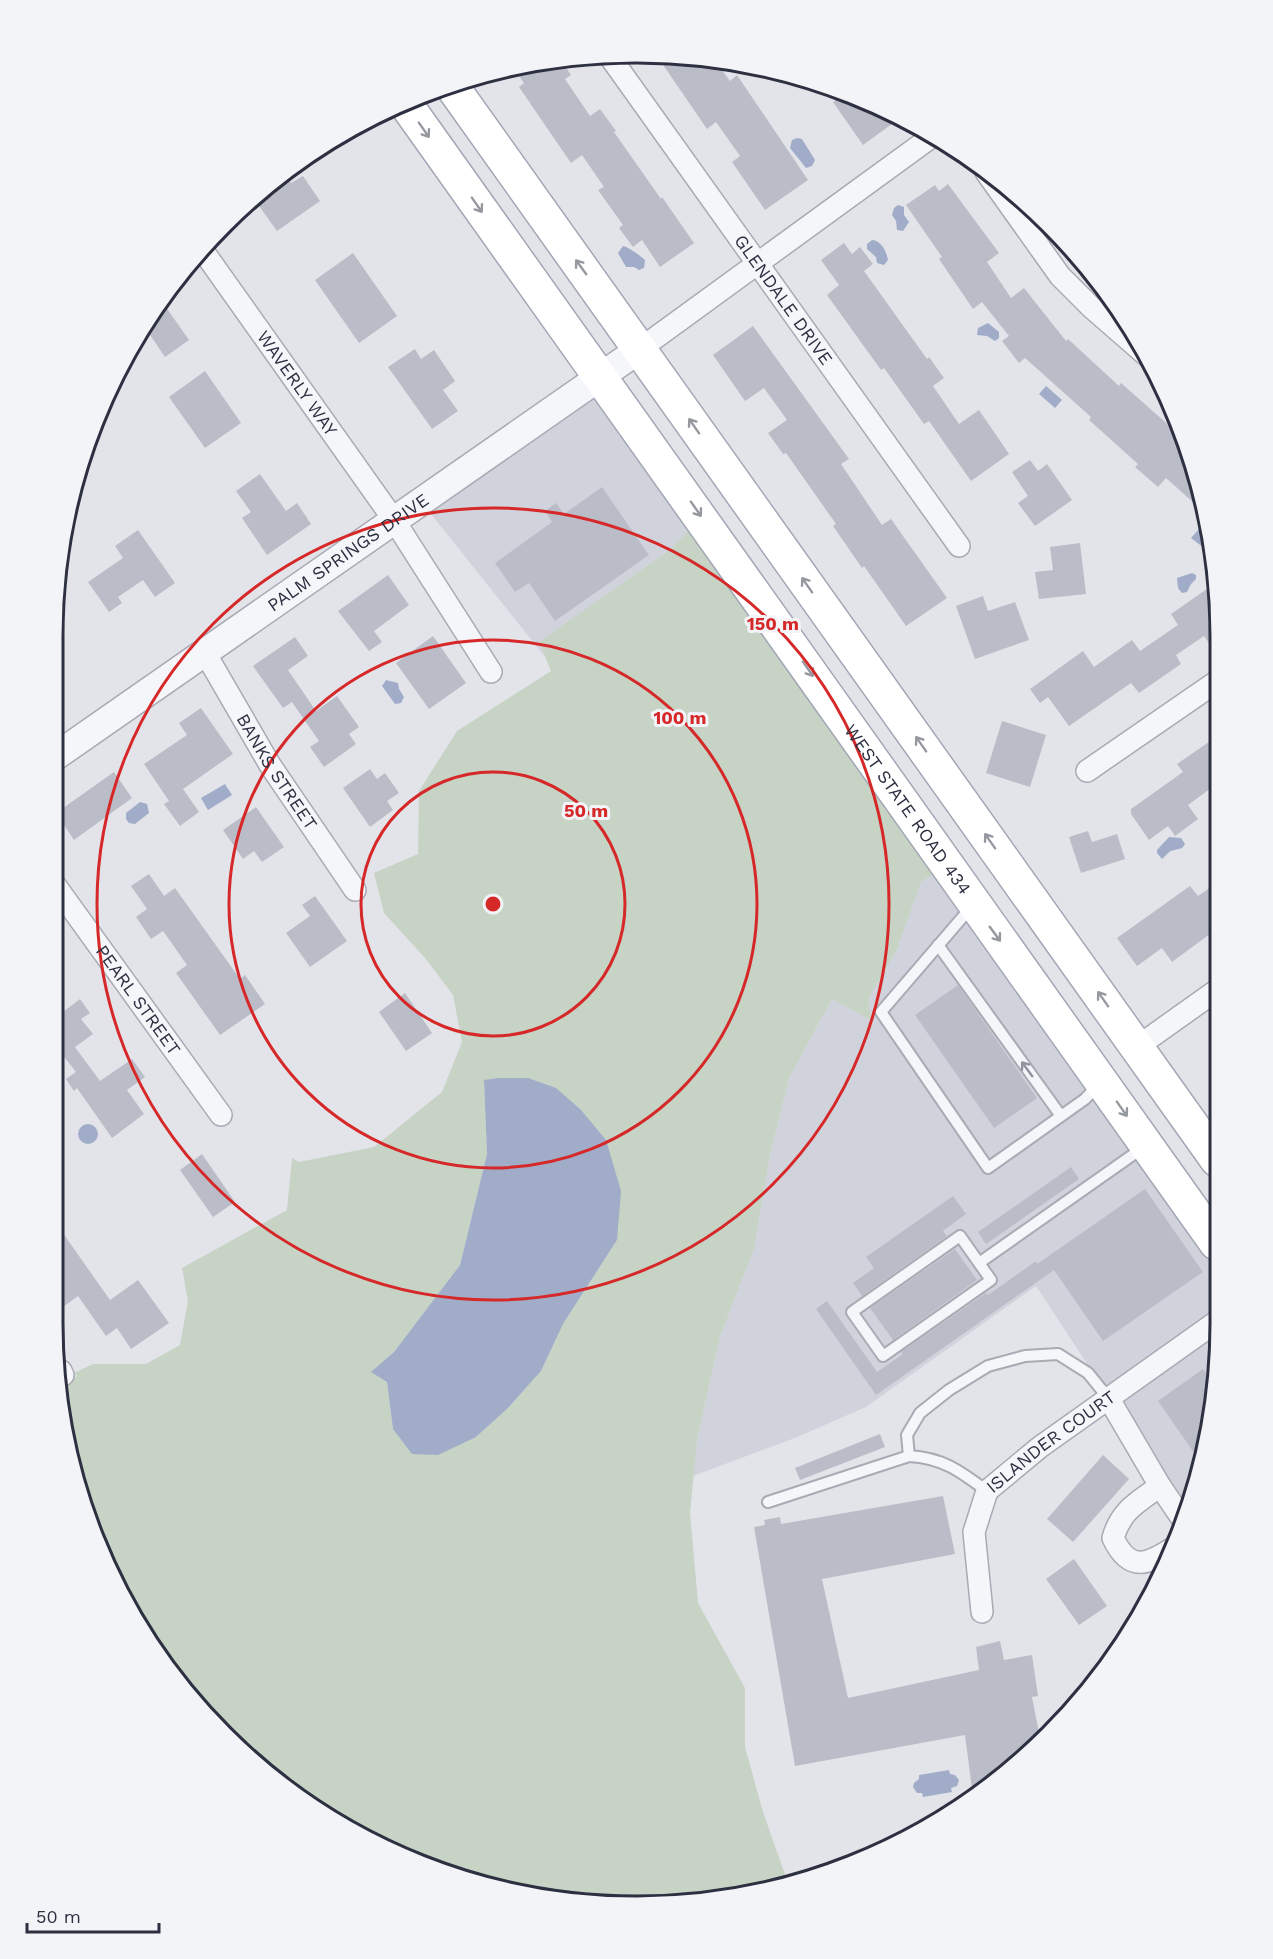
<svg xmlns="http://www.w3.org/2000/svg" width="1273" height="1959" viewBox="0 0 1273 1959" font-family="'Work Sans',sans-serif">
<style>
.built{fill:#d1d3dc}
.green{fill:#c6d3c5;fill-rule:evenodd}
.water{fill:#a0acc8}
.building{fill:#babdc7}
.lines{fill:none;stroke-linecap:round;stroke-linejoin:round}
.service-casing{stroke:#a8aab4;stroke-width:14}
.minor-casing{stroke:#a8aab4;stroke-width:24}
.tertiary-casing{stroke:#a8aab4;stroke-width:30}
.primary-casing{stroke:#a3a7b5;stroke-width:36}
.service{stroke:#f5f6f9;stroke-width:10}
.minor{stroke:#f5f6f9;stroke-width:21}
.tertiary{stroke:#f5f6f9;stroke-width:27}
.primary{stroke:#fff;stroke-width:33}
.oneway{stroke:#9698a0}
.oneway2{stroke:#90939d}
.ring{fill:none;stroke:#d62828;stroke-width:3}
.labels{text-anchor:middle;stroke-width:6;stroke-linejoin:round;paint-order:stroke}
.street-label{font-size:18px;fill:#2c3041;stroke:#f3f4f8}
.rim{fill:none;stroke:#2c3041;stroke-width:3}
.centre{fill:#d62828;stroke:#f3f4f8;stroke-width:3}
.ring-label{font-size:18px;text-anchor:middle;font-weight:bold;fill:#d62828;stroke:#f3f4f8;stroke-width:6;stroke-linejoin:round;paint-order:stroke}
</style>
<rect width="100%" height="100%" fill="#e3e4ea"/>
<path class="built" d="M598 392 694 525 671 549 539 643 545 657 427 509Z
M939 871 1216 1261V1311L1105 1391 1036 1286 866 1407 795 1438 693 1476 697 1440 720 1337 754 1249 770 1155 789 1078 832 999 870 1019 868 999 897 950 921 882Z
M1216 1334V1398L1187 1506 1167 1479 1122 1401Z"/>
<path class="green" d="M694 525 939 871 921 882 897 950 868 999 871 1020 832 999 789 1078 770 1155 754 1249 720 1337 697 1440 690 1513 698 1603 745 1688V1747L763 1812 789 1886 712 1902 599 1905 448 1875 281 1786 223 1735 151 1647 83 1510 63 1386 77 1376 74 1373 93 1364H146L180 1345 188 1301 182 1268 287 1210 292 1158 299 1162 374 1147 442 1092 462 1042 453 995 426 959 384 913 374 873 418 854 419 791 457 731 551 671 539 642 671 549ZM484 1080 617 1240 563 1324 541 1371 508 1408 476 1437 393 1429 387 1382 372 1372 394 1352 460 1265 487 1154Z"/>
<path class="water" d="M797 138 802 139 815 160 812 166 806 168 790 148 792 140Z
M898 205 904 207V215L909 222 903 231 897 230 896 221 892 215 894 208Z
M872 240C882 241 886 251 888 260L884 265 877 263 876 257 867 249V244Z
M623 246C627 246 642 257 645 260L644 268 639 270 634 267H626L618 253Z
M988 323 999 332V338L995 341 987 336 977 335 978 328Z
M1046 386 1062 400 1055 408 1039 394Z
M1199 529 1209 538 1212 554 1191 538Z
M1192 573 1196 575V579L1191 584 1187 592 1182 593 1178 588 1177 578Z
M386 680 398 683 399 689 404 697 401 703 395 704 382 686Z
M225 784 232 795 208 810 201 798Z
M140 802 147 804 149 813 135 824 129 823 126 819V813Z
M1169 837 1181 838 1185 844C1181 851 1178 848 1171 851 1168 852 1165 857 1162 859L1157 853V850Z
M499 1078H528L556 1088 581 1110 606 1140 621 1191 617 1240 563 1324 541 1371 508 1408 476 1437 438 1455 412 1454 393 1429 387 1382 371 1372 394 1352 460 1265 487 1154 484 1080Z
M78 1134a10 10 0 1 1 20 0a10 10 0 1 1-20 0Z
M949 1770 950 1774 955 1775 959 1780 957 1786 951 1788 952 1792 923 1797 922 1793H917L913 1787 914 1783 919 1779V1775Z"/>
<path class="building" d="M657 56 713 58 730 81 737 75 808 180 765 210 732 162 740 156 716 122 707 129Z
M561 60 571 75 565 79 590 116 600 109 616 131 614 132 661 199 662 197 694 243 660 267 642 240 633 247 619 228 623 225 598 190 604 187 582 155 571 163 519 87 524 83 513 68Z
M845 93 882 110 892 124 863 145 833 102Z
M283 172 291 183 303 176 320 201 277 231 254 199Z
M948 184 999 253 987 262 1011 298 1024 288 1066 341 1068 339 1119 386 1121 383 1182 437 1187 449 1182 455 1193 465 1201 486 1205 513 1166 478 1158 487 1135 467 1138 464 1089 420 1091 417 1025 358 1019 363 1002 341 1009 336 982 302 973 309 939 259 942 257 906 205 935 185 939 191Z
M844 243 852 254 860 247 873 264 864 271 927 359 929 357 944 378 933 386 959 424 979 410 1009 454 971 481 929 421 924 424 884 368 881 370 827 295 839 285 821 260Z
M353 253 397 316 359 343 315 280Z
M163 303 189 340 165 357 146 329Z
M753 326 849 459 841 464 882 525 891 519 947 598 906 626 864 566 862 568 833 526 836 524 786 453 783 454 768 433 787 420 764 388 745 401 713 355Z
M415 349 421 359 434 350 455 381 443 390 458 411 432 429 388 367Z
M205 371 241 423 205 448 169 397Z
M1030 460 1038 471 1047 464 1072 500 1035 526 1018 503 1028 496 1012 472Z
M260 474 286 511 297 503 311 524 267 555 242 518 251 512 236 491Z
M602 487 649 555 555 621 529 583 515 592 495 563 552 522 545 511 556 503 564 514Z
M138 530 175 583 155 597 143 580 118 597 122 603 109 612 88 582 123 558 115 546Z
M1080 543 1086 594 1039 599 1035 572 1053 570 1050 547Z
M388 575 409 605 374 631 382 642 369 651 338 611Z
M1217 582 1219 599V636L1209 643 1204 636 1176 655 1181 664 1139 693 1131 683 1069 726 1048 697 1040 703 1030 689 1083 651 1094 667 1132 640 1140 651 1178 625 1171 614Z
M983 596 988 611 1015 602 1029 640 975 659 956 606Z
M433 636 466 683 429 709 396 663Z
M295 637 308 656 288 670 316 711 337 696 359 727 349 734 356 744 324 767 310 747 319 741 292 702 283 708 253 666Z
M201 708 233 754 183 789 199 812 180 826 164 804 169 801 144 764 187 735 179 723Z
M1002 721 1046 735 1030 787 986 773Z
M1219 735 1218 783 1188 805 1198 819 1175 836 1168 826 1149 840 1131 814V809L1183 772 1177 764Z
M370 769 377 779 385 773 399 793 387 801 393 810 370 827 343 788Z
M114 772 132 798 74 840 56 813Z
M256 807 284 847 262 862 254 851 243 859 223 830Z
M1088 831 1092 842 1117 834 1125 859 1081 873 1069 837Z
M149 874 164 896 175 888 240 979 245 975 265 1004 220 1035 176 973 187 965 163 931 151 939 136 917 147 909 131 886Z
M1218 882V928L1172 962 1162 948 1137 966 1117 938 1190 886 1198 896Z
M315 896 347 941 310 967 286 933 310 916 302 905Z
M958 985 1037 1098 994 1128 915 1015Z
M405 993 432 1033 406 1051 379 1012Z
M80 999 90 1013 81 1019 93 1034 75 1047 100 1081 132 1059 145 1077 127 1090 144 1114 112 1138 77 1088 74 1091 66 1079 76 1072 54 1044 55 1018Z
M202 1154 235 1202 213 1217 180 1170Z
M1071 1167 1079 1179 986 1244 978 1232Z
M1145 1189 1203 1272 1103 1341 1054 1270 876 1395 816 1309 827 1301 877 1372 903 1354 901 1352 986 1293 988 1295 1036 1261 1037 1264Z
M953 1196 966 1214 943 1231 947 1236 862 1296 853 1283 874 1268 866 1257Z
M53 1219 110 1300 138 1280 169 1323 131 1349 117 1328 106 1336 78 1296 63 1307 53 1292Z
M955 1249 977 1280 893 1340 870 1308Z
M1203 1369 1216 1387V1398L1199 1460 1158 1401Z
M880 1434 885 1447 800 1480 795 1468Z
M1103 1455 1129 1479 1073 1542 1047 1519Z
M943 1496 955 1554 822 1579 848 1698 979 1670 976 1647 1000 1641 1004 1660 1032 1655 1038 1696 1032 1697 1040 1738 973 1797 965 1735 795 1766 754 1527 765 1525 764 1520 780 1517 781 1524Z
M1074 1559 1107 1606 1079 1625 1046 1579Z"/>
<g class="lines">
<g class="service-casing">
<path id="service" d="M973 905 881 1012 988 1168 1085 1099 1099 1084
M938 945 1061 1116
M960 1236 991 1280 883 1356 852 1312Z
M979 1263 1144 1147
M909 1456 907 1435 920 1413 949 1390 988 1366 1025 1356 1058 1354 1088 1373 1109 1399
M768 1502 909 1456C943 1458 960 1471 987 1491"/>
</g>
<g class="minor-casing">
<g id="minor">
<path id="s1" d="M608 54 959 546"/>
<path d="M986 172 1060 276 1091 307 1146 355"/>
<path id="s2" d="M201 248 394 520 491 672"/>
<path d="M640 349 934 135"/>
<path id="s3" d="M204 651 270 765 355 890"/>
<path d="M1087 771 1219 680"/>
<path id="s4" d="M55 885 221 1115"/>
<path d="M1137 1047 1217 990"/>
<path d="M61 1371 63 1375"/>
<path d="M1109 1399 1160 1486 1183 1520"/>
<path d="M1160 1486C1138 1502 1121 1510 1113 1538 1130 1574 1149 1564 1176 1546"/>
<path id="s5" d="M982 1612 974 1532 987 1491 1040 1447 1216 1322"/>
</g>
</g>
<g class="tertiary-casing">
<g id="tertiary">
<path id="s6" d="M56 756 640 349"/>
</g>
</g>
<g class="primary-casing">
<g id="primary">
<path d="M451 85 1217 1160"/>
<path id="s7" d="M405 103 1216 1243"/>
</g>
</g>
<use href="#service" class="service"/>
<use href="#minor" class="minor"/>
<use href="#tertiary" class="tertiary"/>
<use href="#primary" class="primary"/>
</g>
<defs><path id="oneway-shaft" d="M-6 0H5M1.5-3L5.5 0L1.5 3" fill="none" stroke-width="1.6" stroke-linecap="round" stroke-linejoin="round" transform="scale(1.5)"/></defs>
<g class="oneway">
<use href="#oneway-shaft" transform="translate(424 130) rotate(55)"/>
<use href="#oneway-shaft" transform="translate(477 205) rotate(55)"/>
<use href="#oneway-shaft" transform="translate(581 267) rotate(-126)"/>
<use href="#oneway-shaft" transform="translate(694 426) rotate(-125)"/>
<use href="#oneway-shaft" transform="translate(696 509) rotate(55)"/>
<use href="#oneway-shaft" transform="translate(807 585) rotate(-125)"/>
<use href="#oneway-shaft" transform="translate(808 669) rotate(55)"/>
<use href="#oneway-shaft" transform="translate(921 744) rotate(-125)"/>
<use href="#oneway-shaft" transform="translate(990 841) rotate(-125)"/>
<use href="#oneway-shaft" transform="translate(995 934) rotate(54)"/>
<use href="#oneway-shaft" transform="translate(1103 999) rotate(-125)"/>
<use href="#oneway-shaft" transform="translate(1122 1109) rotate(55)"/>
</g>
<use class="oneway2" href="#oneway-shaft" transform="translate(1027 1069) rotate(-126)"/>
<g class="ring">
<circle cx="493" cy="904" r="132"/>
<circle cx="493" cy="904" r="264"/>
<circle cx="493" cy="904" r="396"/>
</g>
<g class="labels">
<g class="street-label">
<text dy="6" stroke="none"><textPath href="#s1" startOffset="302">GLENDALE DRIVE</textPath></text>
<text dy="6" stroke="none"><textPath href="#s2" startOffset="166">WAVERLY WAY</textPath></text>
<text dy="6" stroke="none"><textPath href="#s6" startOffset="356">PALM SPRINGS DRIVE</textPath></text>
<text dy="6" stroke="none"><textPath href="#s3" startOffset="141">BANKS STREET</textPath></text>
<text dy="6" stroke="none"><textPath href="#s7" startOffset="867">WEST STATE ROAD 434</textPath></text>
<text dy="6" stroke="none"><textPath href="#s4" startOffset="142">PEARL STREET</textPath></text>
<text dy="6" stroke="none"><textPath href="#s5" startOffset="204">ISLANDER COURT</textPath></text>
</g>
</g>
<path d="M0 0H1273V1959H0ZM636 63H637A573 573 0 0 1 1210 636V1323A573 573 0 0 1 637 1896H636A573 573 0 0 1 63 1323V636A573 573 0 0 1 636 63Z" fill="#f3f4f8" fill-rule="evenodd"/>
<path class="rim" d="M636 63H637A573 573 0 0 1 1210 636V1323A573 573 0 0 1 637 1896H636A573 573 0 0 1 63 1323V636A573 573 0 0 1 636 63Z"/>
<circle cx="493" cy="904" r="9" class="centre"/>
<g class="ring-label">
<text x="773" y="630">150 m</text>
<text x="680" y="724">100 m</text>
<text x="586" y="817">50 m</text>
</g>
<path d="M27 1923v9h132v-9" fill="none" stroke="#2c3041" stroke-width="3"/>
<text x="36" y="1923" font-size="18" fill="#2c3041" stroke="#f3f4f8" stroke-width="4.5" paint-order="stroke">50 m</text>
</svg>
